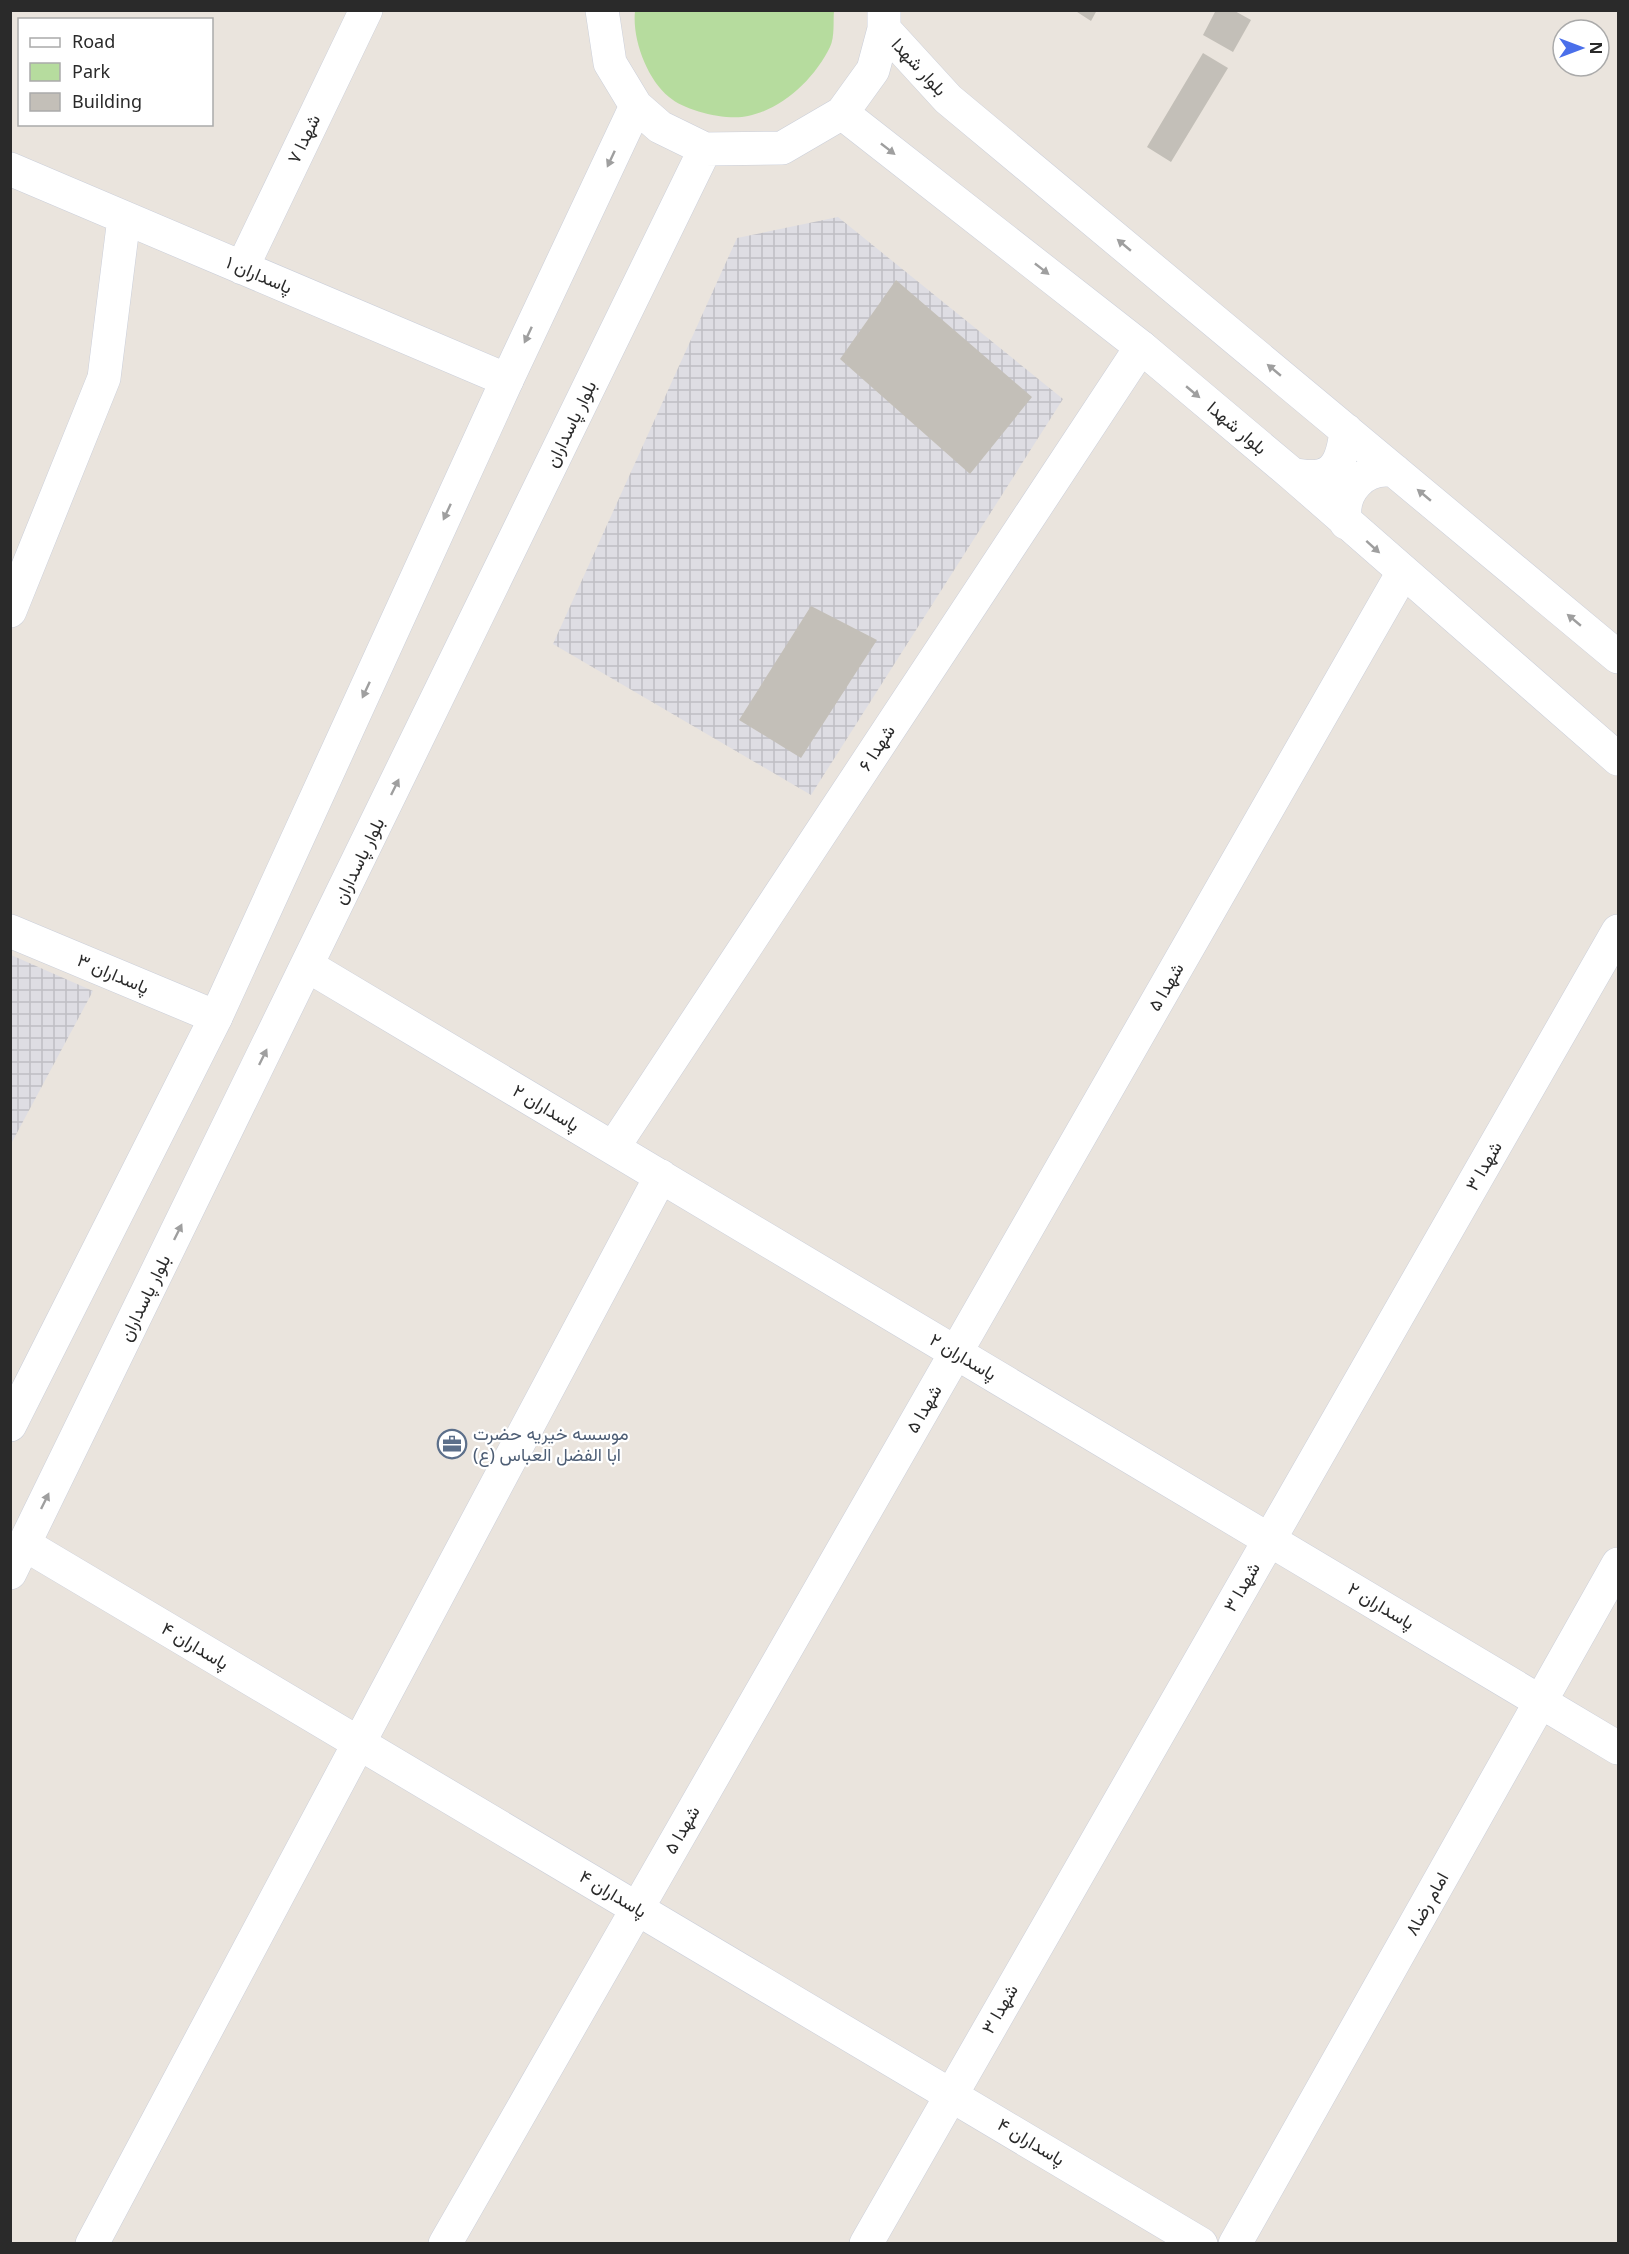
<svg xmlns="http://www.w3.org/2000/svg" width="1629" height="2254" viewBox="0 0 1629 2254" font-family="'Noto Sans',Vazirmatn,sans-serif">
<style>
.industrial{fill:url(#industrial-grid)}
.green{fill:#b6dc9e}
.building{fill:#c3bfb8}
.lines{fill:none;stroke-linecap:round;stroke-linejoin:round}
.street-casing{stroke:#cbcfda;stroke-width:34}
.secondary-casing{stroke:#cbcfda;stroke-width:34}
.street{stroke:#fff;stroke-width:33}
.secondary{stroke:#fff;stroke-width:33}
.oneway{fill:#9f9f9f}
.labels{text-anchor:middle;stroke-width:4.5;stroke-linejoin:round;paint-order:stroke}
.street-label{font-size:18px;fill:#2a2a2a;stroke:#fff}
.service-label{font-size:18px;fill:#4e5e75;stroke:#fff;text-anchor:start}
</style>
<defs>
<pattern id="industrial-grid" width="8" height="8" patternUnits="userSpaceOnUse" patternTransform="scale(1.5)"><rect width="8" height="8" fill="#dedde3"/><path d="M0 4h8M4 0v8" fill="none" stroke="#bfbec3"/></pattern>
</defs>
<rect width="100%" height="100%" fill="#eae4dd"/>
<path class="industrial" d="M838 217 1063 399 811 795 553 644 737 238Z
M11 955 93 991 11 1144Z"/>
<path class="green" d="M635 11V10L834 11C833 21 835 37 830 47 815 78 783 109 748 116 727 121 685 111 669 97 647 79 632 39 635 11Z"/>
<path class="building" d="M1074 10H1097L1091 21Z
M1216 10H1233L1251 20 1233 52 1203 35Z
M1203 53 1228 68 1171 162 1147 147Z
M896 280 1032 397 970 474 840 359Z
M811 606 877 640 801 758 739 720Z"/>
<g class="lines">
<g class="street-casing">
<path id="street" d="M10 169 507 380
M242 268 366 10
M10 611 104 378 124 218
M10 931 216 1017
M308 966 1618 1748
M613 1148 1141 347
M24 1544 1201 2244
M92 2244 661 1176
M445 2244 1402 574
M866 2244 1618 931
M1235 2244 1618 1564"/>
</g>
<g class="secondary-casing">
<path id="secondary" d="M602 10 610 63 636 106 660 127 705 149 782 148 842 113 873 70 884 29V12
M884 29 948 99 1618 657
M842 113 1141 347 1292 474 1618 759
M1292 474C1331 483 1342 468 1346 430
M1346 523C1339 492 1364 465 1395 471
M10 1425 216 1017 507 380 636 106
M10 1573 705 149"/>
</g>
<use href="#street" class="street"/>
<use href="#secondary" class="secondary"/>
</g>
<defs><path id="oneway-solid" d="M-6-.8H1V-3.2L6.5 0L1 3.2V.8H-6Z" transform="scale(1.5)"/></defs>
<g class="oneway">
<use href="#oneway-solid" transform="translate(888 149) rotate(38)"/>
<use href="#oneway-solid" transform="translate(611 159) rotate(115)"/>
<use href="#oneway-solid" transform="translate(1124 245) rotate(-140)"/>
<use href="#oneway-solid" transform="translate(1042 269) rotate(38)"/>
<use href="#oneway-solid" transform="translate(528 335) rotate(115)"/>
<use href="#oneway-solid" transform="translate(1274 370) rotate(-140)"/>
<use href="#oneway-solid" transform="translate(1193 392) rotate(40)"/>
<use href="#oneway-solid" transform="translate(1424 495) rotate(-140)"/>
<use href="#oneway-solid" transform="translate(447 512) rotate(115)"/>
<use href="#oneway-solid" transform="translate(1373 547) rotate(42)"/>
<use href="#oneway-solid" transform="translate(1574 620) rotate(-140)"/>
<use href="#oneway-solid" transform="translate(366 690) rotate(115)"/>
<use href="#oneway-solid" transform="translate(395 787) rotate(-64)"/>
<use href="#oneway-solid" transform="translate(263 1057) rotate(-64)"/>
<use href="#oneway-solid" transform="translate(178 1232) rotate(-64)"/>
<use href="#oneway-solid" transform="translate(45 1501) rotate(-64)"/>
</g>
<defs>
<g id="office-ring" transform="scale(1.5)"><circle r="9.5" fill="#fff" stroke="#5c6f8a" stroke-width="1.5"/><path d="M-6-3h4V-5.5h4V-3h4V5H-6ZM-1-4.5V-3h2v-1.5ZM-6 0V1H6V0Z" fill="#5c6f8a"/></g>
</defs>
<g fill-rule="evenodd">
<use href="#office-ring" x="452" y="1444"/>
</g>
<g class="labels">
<g class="street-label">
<text transform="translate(919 67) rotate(47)" y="6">بلوار شهدا</text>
<text transform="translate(304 139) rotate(-64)" y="6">شهدا ۷</text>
<text transform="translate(259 275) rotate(23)" y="6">پاسداران ۱</text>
<text transform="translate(571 424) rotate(-64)" y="6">بلوار پاسداران</text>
<text transform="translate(1237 428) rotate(40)" y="6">بلوار شهدا</text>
<text transform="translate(877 748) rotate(-57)" y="6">شهدا ۶</text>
<text transform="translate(359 861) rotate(-64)" y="6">بلوار پاسداران</text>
<text transform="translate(113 974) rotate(23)" y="6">پاسداران ۳</text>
<text transform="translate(1166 987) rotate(-60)" y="6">شهدا ۵</text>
<text transform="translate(546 1108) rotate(31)" y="6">پاسداران ۲</text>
<text transform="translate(1484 1166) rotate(-60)" y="6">شهدا ۳</text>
<text transform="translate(145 1298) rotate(-64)" y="6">بلوار پاسداران</text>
<text transform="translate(963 1357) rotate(31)" y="6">پاسداران ۲</text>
<text transform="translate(924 1409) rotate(-60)" y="6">شهدا ۵</text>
<text transform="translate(1242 1587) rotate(-60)" y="6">شهدا ۳</text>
<text transform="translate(1381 1606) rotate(31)" y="6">پاسداران ۲</text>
<text transform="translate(195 1646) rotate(31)" y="6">پاسداران ۴</text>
<text transform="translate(682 1830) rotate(-60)" y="6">شهدا ۵</text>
<text transform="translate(613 1894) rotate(31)" y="6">پاسداران ۴</text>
<text transform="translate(1427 1904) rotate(-61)" y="6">امام رضا۸</text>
<text transform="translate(1000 2009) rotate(-60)" y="6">شهدا ۳</text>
<text transform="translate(1031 2142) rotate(31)" y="6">پاسداران ۴</text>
</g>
<g class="service-label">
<text x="473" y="1440">موسسه خیریه حضرت<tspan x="473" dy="21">ابا الفضل العباس (ع)</tspan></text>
</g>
</g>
<rect width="1629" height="2254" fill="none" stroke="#2a2a2a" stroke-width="24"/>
<rect x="18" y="18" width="195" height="108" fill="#ffffff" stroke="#aaaaaa" stroke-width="1.5"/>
<rect x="30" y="38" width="30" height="9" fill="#ffffff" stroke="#aaaaaa" stroke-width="1.5"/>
<text x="72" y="48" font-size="18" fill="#2a2a2a">Road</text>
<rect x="30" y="63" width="30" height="18" fill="#b6dc9e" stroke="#aaaaaa" stroke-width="1.5"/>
<text x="72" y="78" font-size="18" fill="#2a2a2a">Park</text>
<rect x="30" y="93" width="30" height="18" fill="#c3bfb8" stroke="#aaaaaa" stroke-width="1.5"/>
<text x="72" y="108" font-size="18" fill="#2a2a2a">Building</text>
<g transform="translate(1581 48) rotate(90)"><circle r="28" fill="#ffffff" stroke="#aaaaaa" stroke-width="1.5"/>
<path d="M0-4.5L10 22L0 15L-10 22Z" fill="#4a6fea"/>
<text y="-9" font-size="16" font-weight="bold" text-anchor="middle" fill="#2a2a2a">N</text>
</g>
</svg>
